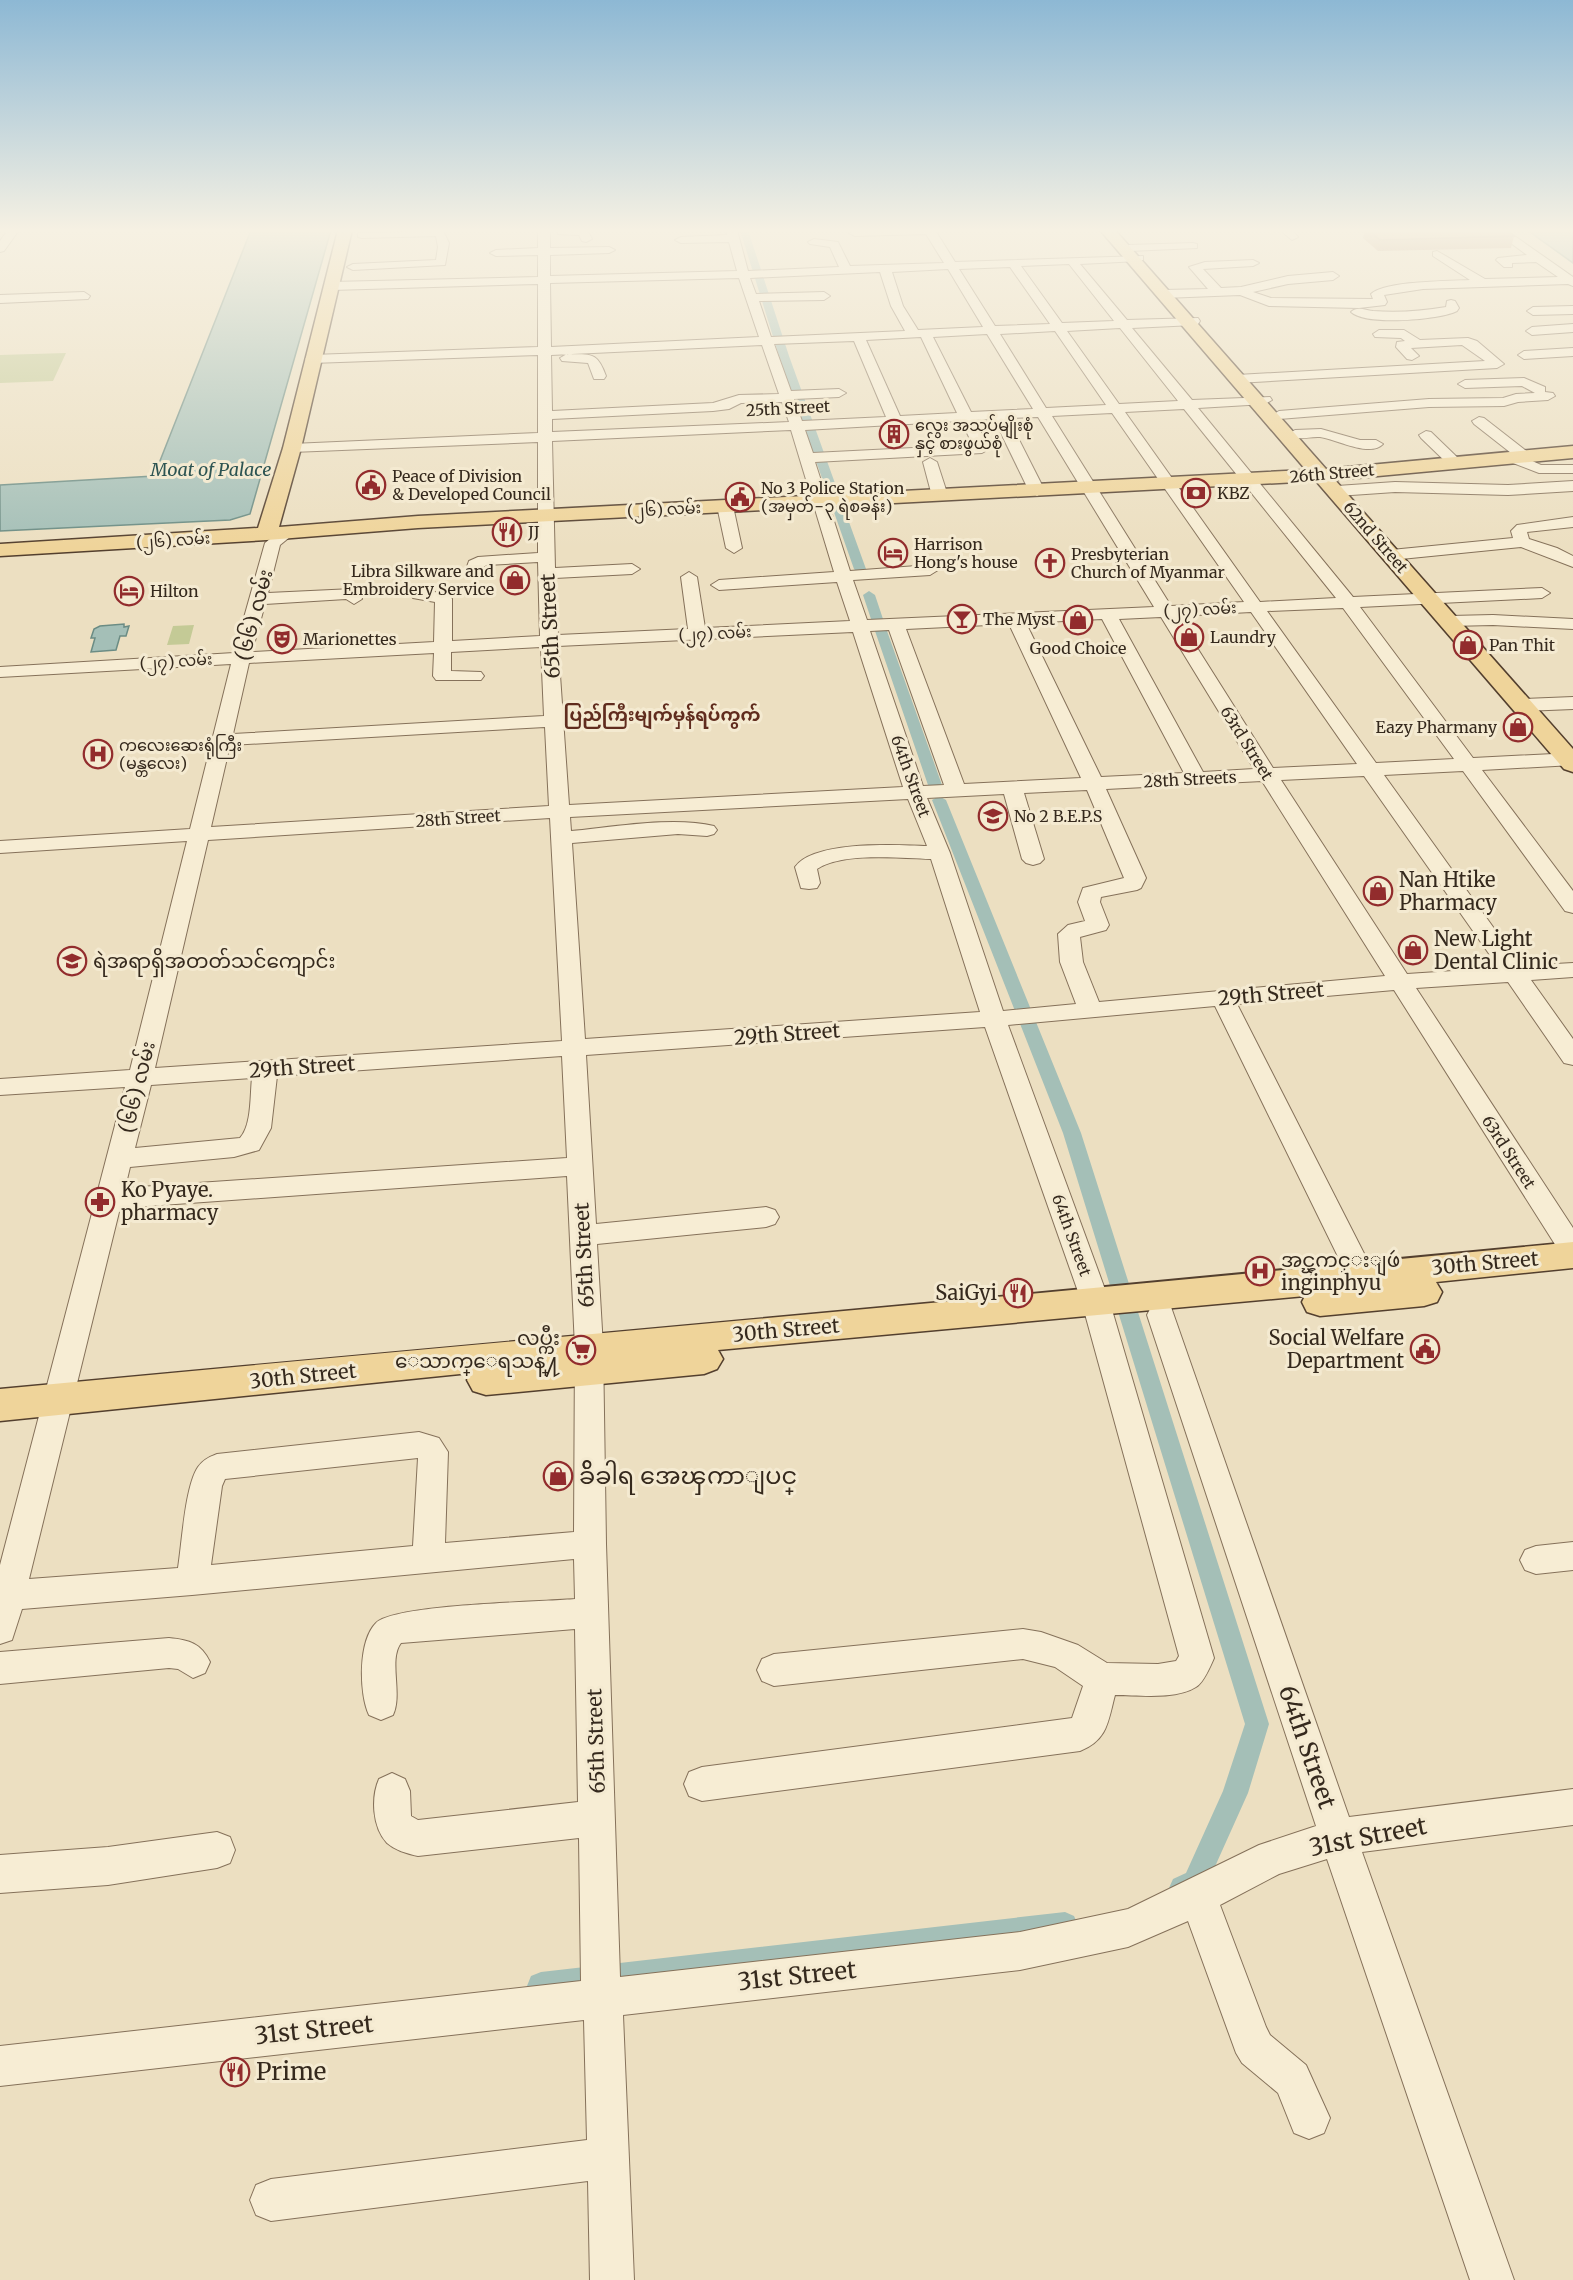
<svg xmlns="http://www.w3.org/2000/svg" width="1573" height="2280" viewBox="0 0 1573 2280" font-family="Merriweather,'Noto Sans Myanmar',serif">
<style>
.green{fill:#c4ca96}
.water{fill:#a4bfb7;stroke:#6b8c84;stroke-width:1.5}
.lines{fill:none;stroke-linecap:round;stroke-linejoin:round}
.canal{fill:#a4bfb7;fill-rule:evenodd}
.minor-casing{stroke:#85715a;stroke-width:2}
.major-casing{stroke:#533f2e;stroke-width:3}
.minor{fill:#f7edd4;fill-rule:evenodd}
.major{fill:#efd49a;fill-rule:evenodd}
.wall{fill:#ad8467}
.building{fill:#c99a78;stroke:#8d6c54;stroke-width:1.5}
.labels{text-anchor:middle;stroke-width:6;stroke-linejoin:round;paint-order:stroke}
.far-street-label{font-size:16px;fill:#35291d;stroke:#f4ead1}
.far-poi-label{font-size:16px;fill:#35291d;stroke:#f4ead1;text-anchor:start}
.far-water-label{font-size:18px;font-style:italic;fill:#2d5452;stroke:#f4ead1}
.far-quarter-label{font-size:18px;font-weight:bold;fill:#602c1e;stroke:#f4ead1}
.street-label{font-size:20px;fill:#35291d;stroke:#f4ead1}
.poi-label{font-size:20px;fill:#35291d;stroke:#f4ead1;text-anchor:start}
.near-poi-label{font-size:24px;fill:#35291d;stroke:#f4ead1;text-anchor:start}
.near-street-label{font-size:24px;fill:#35291d;stroke:#f4ead1}
</style>
<rect width="100%" height="100%" fill="#ecdfc1"/>
<path class="green" d="M66 353 53 381 0 383V355Z
M194 625 189 644 167 645 173 626Z"/>
<path class="water" d="M251 230H331L250 514 230 520 0 531V485L154 476Z
M1527 230H1573V263Z
M124 624V627L129 626 126 636H120L116 650 91 652 95 638H91L94 629 100 626Z"/>
<g class="lines">
<path class="canal" d="M740 230H748L789 356 866 569 864 571H856L854 569 779 356Z
M869 591 875 595 883 619 881 622H873L871 619 863 595Z
M881 627 887 631 942 785 940 788 935 789 928 785 875 631Z
M939 796 946 800 1081 1133 1269 1724 1248 1793 1204 1891 1182 1901 1173 1897 1169 1888 1173 1879 1186 1873 1223 1791 1245 1724 1063 1133 932 800Z
M1065 1912 1074 1916 1078 1925 1074 1934 1065 1938 541 2000 531 1996 527 1986 531 1976 541 1972Z"/>
<g class="minor-casing">
<path id="minor" d="M8 230H19L4 251 0 252V241Z
M538 230H550V248L609 247 615 250 609 253 550 255V276L737 271 729 242 681 243 675 240 681 237 727 235 726 230H737L748 271 839 267 830 247 810 244 808 242 814 239 838 242 850 266 944 263 926 234 855 236 849 233 853 230H935L955 262 1143 256V260L1139 261 1080 264 1127 320 1198 318 1200 321 1198 324 1194 325 1132 328 1192 400 1270 397 1272 400 1265 404 1198 408 1353 597 1542 588 1550 593 1542 598 1360 607 1473 758 1573 753V765L1482 770 1573 891V913L1565 911 1463 771 1384 775 1521 966 1573 963V977L1531 980 1573 1039V1065L1564 1063 1508 982 1416 988 1573 1228V1260L1563 1257 1394 990 1237 1004 1375 1275 1371 1282 1361 1285 1351 1282 1347 1275 1215 1006 1008 1025 1110 1303 1214 1658C1210 1667 1204 1682 1196 1687 1176 1700 1138 1695 1115 1695 1108 1721 1108 1740 1080 1751L702 1801 689 1796 684 1784 689 1772 702 1767 1072 1718 1083 1686 1055 1667 1023 1659 774 1686 762 1681 757 1670 762 1659 774 1654 1023 1629 1041 1632 1078 1645 1107 1663 1158 1664 1176 1661 1179 1656 1082 1303 985 1027 586 1055 596 1224 766 1207 775 1210 779 1217 775 1224 766 1227 597 1244 603 1347 606 1544 620 1977 1020 1932 1128 1909 1259 1845 1316 1826 1147 1315 1151 1307 1161 1304 1171 1307 1349 1817 1573 1789V1825L1362 1852 1514 2280H1470L1327 1859 1279 1874 1220 1905 1266 2027 1270 2035 1306 2065 1330 2118 1324 2133 1309 2139 1294 2133 1278 2093 1242 2063 1236 2053 1188 1921 1128 1947 1020 1970 623 2015 634 2280H590L588 2181 271 2221 256 2215 250 2200 256 2185 271 2179 587 2140 584 2020 0 2086V2046L581 1981 579 1838 418 1856C408 1854 395 1850 387 1843 372 1827 371 1797 379 1779L392 1773 405 1779 410 1791 411 1816 418 1820 578 1802 575 1629 401 1643C388 1660 403 1694 393 1715L381 1720 369 1715C359 1694 358 1641 376 1623 394 1604 542 1602 575 1599L574 1559 192 1595 22 1609 12 1640 0 1644V1565L125 1087 0 1095V1079L130 1070 187 841 0 853V841L190 829 231 664 0 677V667L234 653 265 543 282 529 288 527 296 532 280 545 268 593 353 589 359 590 362 599 354 604 346 599 265 604 252 652 434 642 435 602 413 598 411 594 419 589 450 595 452 599V641L540 636 538 562 487 565 483 567 479 575 473 577 465 572 469 561 478 557 538 553V442L292 452 285 448 292 444 538 433V355L312 363 305 359 312 355 538 347V284L332 290 326 286 332 282 538 277V255L496 256 490 253 496 250 538 248ZM1069 264 1114 321 1062 323 1021 266ZM1010 267 1050 324 995 326 959 269ZM948 269 983 327 918 330 903 306 892 272ZM880 272 891 306 905 331 771 337 759 301 824 300 830 296 824 292 756 294 750 278ZM739 278 759 337 551 347 550 283ZM1120 328 1178 401 1119 404 1067 331ZM1055 331 1106 405 1046 408 1000 334ZM987 334 1033 409 971 412 933 337ZM921 337 957 413 900 416 866 340ZM854 341 886 417 802 421 794 399 839 397 846 393 839 389 791 391 774 344ZM762 345 779 394 739 395 713 403 552 411 551 355ZM782 402 789 422 552 432V419L713 411 729 409 741 403ZM1184 409 1336 598 1260 602 1125 412ZM1112 413 1244 602 1171 606 1052 416ZM1038 417 1154 607 867 620 853 580 930 575 938 570 930 565 850 571 815 462 982 453 989 449 975 420 994 419 1029 491 1037 496 1045 491 1008 418ZM961 421 973 445 813 453 805 430ZM791 430 834 572 719 580 711 585 719 590 837 582 850 621 705 628 697 577 689 572 681 577 688 629 558 635 555 578 632 574 640 569 632 564 555 568 552 441ZM1343 608 1454 759 1376 763 1267 611ZM1251 612 1357 764 1273 768 1177 616ZM1161 617 1254 769 1203 772 1119 619ZM1102 619 1184 773 1101 777 1026 623ZM1009 624 1081 778 964 784 906 629ZM889 630 944 785 923 786 870 631ZM853 632 903 787 569 805 558 646ZM541 647 544 716 233 734 249 663 434 653 433 676 436 680H481L484 676 481 672 451 671V652ZM545 727 549 806 211 827 230 745ZM1364 776 1499 968 1407 974 1281 780ZM1262 781 1385 976 1099 1002 1083 962 1080 937 1106 930 1109 925 1100 902 1101 897 1137 890 1141 888 1146 878 1106 789ZM1087 790 1124 878 1083 888 1078 902 1085 921 1068 925 1058 934 1060 962 1076 1004 1003 1011 950 853 927 798 1004 794 1022 859 1026 863 1033 865 1040 863 1044 859 1024 793ZM908 799 927 846C897 845 814 840 795 867L801 888 809 889 817 888 820 883 817 869C842 852 901 858 931 859L980 1012 585 1039 572 843 678 834 707 836 714 834 717 830 714 826C674 816 613 827 571 831L570 817ZM550 818 562 1041 155 1068 208 840ZM562 1056 567 1158 125 1188 130 1167 234 1157 259 1150 271 1128 277 1076ZM252 1078C250 1095 252 1125 240 1138L135 1148 151 1085ZM567 1176 575 1347 574 1532 445 1543 448 1452 439 1438 419 1432 217 1454C209 1457 203 1460 198 1467 185 1486 182 1543 178 1568L29 1579 120 1208ZM418 1458 413 1546 211 1565 222 1486 225 1479Z
M558 230H587L592 239 586 242 582 241 579 235 558 234Z
M1280 230H1292L1298 237 1292 240Z
M1493 230H1506L1573 277V286L1568 284 1423 289 1384 295 1387 302 1385 305 1359 308 1269 306 1240 295 1164 298 1158 294 1164 290 1208 289 1189 267 1205 262 1253 260 1259 263 1253 266 1203 269 1221 288 1241 287 1288 276 1333 272 1339 276 1333 280 1288 284 1253 292 1271 298 1373 299 1371 294C1384 281 1449 281 1470 280L1433 256V252L1437 251 1485 279 1558 277 1536 262 1512 263V267H1504L1496 260 1498 258 1527 255Z
M443 231 449 243 445 265 353 270 347 267 353 264 436 260 438 247 436 236 362 238 358 237V233Z
M1193 243 1197 244V248L1129 251 1123 248 1129 245Z
M84 292 90 296 88 299 0 303V295Z
M1451 300 1455 301 1459 308 1457 311C1439 320 1366 326 1351 312 1357 306 1365 310 1373 311 1398 313 1422 311 1446 307L1447 301Z
M1573 306V314L1533 315 1527 311 1533 307Z
M1573 324V332L1532 335 1526 331 1532 327Z
M1379 330H1404L1420 340 1468 338 1477 341 1504 364 1497 368 1237 383 1230 379 1237 375 1485 361 1462 345 1411 348 1419 356 1412 360 1407 359 1396 347 1397 342 1405 341 1401 338 1375 337 1373 334Z
M1573 348V356L1524 359 1518 355 1524 351Z
M567 354C591 355 597 351 606 376L604 379H594L588 363 562 361 560 358Z
M1524 378 1545 387V392L1553 393 1555 396 1548 400 1518 402 1504 406 1429 407 1279 419 1272 415 1279 411 1429 399 1503 398 1516 394 1535 393 1522 386 1465 388 1458 384 1465 380Z
M1479 417 1484 418 1529 453 1531 456 1528 459 1541 465H1573V473H1539L1505 460 1503 457 1505 454 1511 453 1474 424 1472 421Z
M1321 429 1360 440H1376L1383 444C1370 458 1336 439 1320 437 1309 436 1296 442 1288 434L1295 430Z
M1426 431 1431 432 1459 459 1461 462 1459 465H1449L1421 438 1419 435Z
M930 458 937 462 948 496 945 499H935L932 496 923 462Z
M1573 481V491L1508 495 1395 492 1337 496 1329 491 1337 486 1395 482 1508 485Z
M725 501 733 506 742 548 734 553 726 548 717 506Z
M1573 517V527L1527 532 1529 539 1557 548 1573 556V567L1521 547 1391 560 1383 555 1391 550 1513 538 1511 531 1517 525Z
M1493 615 1573 619V629L1493 625 1450 626 1444 625 1441 621 1444 617 1450 616Z
M1573 697V709L1524 711 1517 709 1515 705 1517 701 1524 699Z
M1573 1542V1570L1536 1574 1525 1570 1520 1560 1525 1550 1536 1546Z
M169 1638C189 1640 201 1643 210 1662L205 1673 193 1678 178 1669 169 1668 0 1684V1652Z
M217 1832 230 1837 235 1850 230 1863 217 1868 108 1885 0 1893V1855L108 1847Z"/>
</g>
<g class="major-casing">
<path id="major" d="M338 230H352L301 448 279 527 418 516 1306 470 1100 230H1115L1326 469 1573 446V458L1335 480 1573 749V772L1564 769 1316 481 418 528 267 540 0 556V544L258 528 283 448Z
M1573 1242V1268L1436 1282 1442 1292 1437 1302 1424 1306 1320 1316 1307 1312 1302 1302 1305 1296 718 1350 723 1359 717 1369 704 1374 486 1395 473 1391 467 1380 470 1373 0 1421V1389C524 1339 1049 1294 1573 1242Z"/>
</g>
<use href="#minor" class="minor"/>
<use href="#major" class="major"/>
</g>
<path class="wall" d="M1365 230H1506L1514 236 1511 248 1378 251 1363 238Z"/>
<path class="building" d="M1369 230H1506L1514 236 1380 240Z"/>
<linearGradient id="sky" x2="0" y2="1"><stop stop-color="#8db8d4"/><stop offset="0.42" stop-color="#f6f1e3"/><stop offset="1" stop-color="#f6f1e3" stop-opacity="0"/></linearGradient>
<rect width="1573" height="549" fill="url(#sky)"/>
<defs>
<g id="building-ring" transform="scale(1.5)"><circle r="9.5" fill="#f4ead1" stroke="#922c2d" stroke-width="1.5"/><path d="M-4-6H4V6H1V3H-1V6H-4ZM-2.5-4.3h1.7v1.8h-1.7ZM.8-4.3h1.7v1.8H.8ZM-2.5-1h1.7V.8h-1.7ZM.8-1h1.7V.8H.8Z" fill="#922c2d"/></g>
<g id="civic-ring" transform="scale(1.5)"><circle r="9.5" fill="#f4ead1" stroke="#922c2d" stroke-width="1.5"/><path d="M-.6-6.5H3V-4.5H.6V-3L4-1V1h2V6H-6V1h2V-1L-.6-3ZM-1.2 2.5V6h2.4V2.5Z" fill="#922c2d"/></g>
<g id="bank-ring" transform="scale(1.5)"><circle r="9.5" fill="#f4ead1" stroke="#922c2d" stroke-width="1.5"/><path d="M-6-4H6V4H-6ZM0-2.3a2.3 2.3 0 1 0 0 4.6a2.3 2.3 0 1 0 0-4.6Z" fill="#922c2d"/></g>
<g id="restaurant-ring" transform="scale(1.5)"><circle r="9.5" fill="#f4ead1" stroke="#922c2d" stroke-width="1.5"/><path d="M-5-6h1v4h1v-4h1v4h1v-4h1v5L-1.5 .5V6h-2V.5L-5-1ZM5-6V6H3V1.5H1.5Q1.5-4 5-6Z" fill="#922c2d"/></g>
<g id="hotel-ring" transform="scale(1.5)"><circle r="9.5" fill="#f4ead1" stroke="#922c2d" stroke-width="1.5"/><path d="M-6-4.5h1.5V1H6V5H4.5V3h-9V5H-6ZM-4 0a1.8 1.8 0 1 1 3.6 0ZM.5 0V-2.5h3Q6-2.5 6 0Z" fill="#922c2d"/></g>
<g id="church-ring" transform="scale(1.5)"><circle r="9.5" fill="#f4ead1" stroke="#922c2d" stroke-width="1.5"/><path d="M-1.2-6h2.4v3.5h3.3v2.4h-3.3V6h-2.4V-.1h-3.3v-2.4h3.3Z" fill="#922c2d"/></g>
<g id="shop-ring" transform="scale(1.5)"><circle r="9.5" fill="#f4ead1" stroke="#922c2d" stroke-width="1.5"/><path d="M-5-2.5h2.3a2.7 3.5 0 0 1 5.4 0H5L5.5 6h-11ZM-1.5-2.5h3a1.5 2.3 0 0 0-3 0Z" fill="#922c2d"/></g>
<g id="bar-ring" transform="scale(1.5)"><circle r="9.5" fill="#f4ead1" stroke="#922c2d" stroke-width="1.5"/><path d="M-6-5H6L.8 .8V4.5H3.5V6h-7V4.5H-.8V.8Z" fill="#922c2d"/></g>
<g id="theatre-ring" transform="scale(1.5)"><circle r="9.5" fill="#f4ead1" stroke="#922c2d" stroke-width="1.5"/><path d="M-5-5.5Q0-4 5-5.5V0Q5 5 0 6Q-5 5-5 0ZM-3.3-2.5H-1v1.5H-3.3ZM1-2.5H3.3v1.5H1ZM-2.8 1Q0 5.5 2.8 1Z" fill="#922c2d"/></g>
<g id="hospital-ring" transform="scale(1.5)"><circle r="9.5" fill="#f4ead1" stroke="#922c2d" stroke-width="1.5"/><path d="M-5-5h3v3.5h4V-5h3V5h-3V1.5h-4V5h-3Z" fill="#922c2d"/></g>
<g id="school-ring" transform="scale(1.5)"><circle r="9.5" fill="#f4ead1" stroke="#922c2d" stroke-width="1.5"/><path d="M0-5L7-2L0 1L-7-2ZM-4 1L0 2.5L4 1V4Q0 6-4 4Z" fill="#922c2d"/></g>
<g id="university-ring" transform="scale(1.5)"><circle r="9.5" fill="#f4ead1" stroke="#922c2d" stroke-width="1.5"/><path d="M0-5L7-2L0 1L-7-2ZM-4 1L0 2.5L4 1V4Q0 6-4 4Z" fill="#922c2d"/></g>
<g id="pharmacy-ring" transform="scale(1.5)"><circle r="9.5" fill="#f4ead1" stroke="#922c2d" stroke-width="1.5"/><path d="M-2-6h4v4h4v4h-4v4h-4v-4h-4v-4h4Z" fill="#922c2d"/></g>
<g id="supermarket-ring" transform="scale(1.5)"><circle r="9.5" fill="#f4ead1" stroke="#922c2d" stroke-width="1.5"/><path d="M-6-5.5h2.5l.6 2H6L4.5 2H-2.5L-4.4-4H-6ZM-1.5 3.2a1.3 1.3 0 1 0 .1 0ZM3 3.2a1.3 1.3 0 1 0 .1 0Z" fill="#922c2d"/></g>
</defs>
<g fill-rule="evenodd">
<use href="#building-ring" x="894" y="434"/>
<use href="#civic-ring" x="371" y="485"/>
<use href="#bank-ring" x="1196" y="493"/>
<use href="#civic-ring" x="740" y="497"/>
<use href="#restaurant-ring" x="507" y="532"/>
<use href="#hotel-ring" x="893" y="553"/>
<use href="#church-ring" x="1050" y="563"/>
<use href="#shop-ring" x="515" y="580"/>
<use href="#hotel-ring" x="129" y="591"/>
<use href="#bar-ring" x="962" y="619"/>
<use href="#shop-ring" x="1078" y="620"/>
<use href="#shop-ring" x="1189" y="637"/>
<use href="#theatre-ring" x="282" y="639"/>
<use href="#shop-ring" x="1468" y="645"/>
<use href="#shop-ring" x="1518" y="727"/>
<use href="#hospital-ring" x="98" y="754"/>
<use href="#school-ring" x="993" y="816"/>
<use href="#shop-ring" x="1378" y="891"/>
<use href="#shop-ring" x="1413" y="950"/>
<use href="#university-ring" x="72" y="961"/>
<use href="#pharmacy-ring" x="100" y="1202"/>
<use href="#hospital-ring" x="1260" y="1271"/>
<use href="#restaurant-ring" x="1018" y="1293"/>
<use href="#civic-ring" x="1425" y="1349"/>
<use href="#supermarket-ring" x="581" y="1350"/>
<use href="#shop-ring" x="558" y="1476"/>
<use href="#restaurant-ring" x="235" y="2072"/>
</g>
<g class="labels">
<g class="far-street-label">
<text transform="translate(788 408) rotate(-3)" y="6">25th Street</text>
<text transform="translate(1332 473) rotate(-5)" y="6">26th Street</text>
<text transform="translate(664 509) rotate(-3)" y="6">(၂၆) လမ်း</text>
<text transform="translate(1376 537) rotate(49)" y="6">62nd Street</text>
<text transform="translate(173 540) rotate(-4)" y="6">(၂၆) လမ်း</text>
<text transform="translate(1200 609) rotate(-3)" y="6">(၂၇) လမ်း</text>
<text transform="translate(715 633) rotate(-3)" y="6">(၂၇) လမ်း</text>
<text transform="translate(176 661) rotate(-4)" y="6">(၂၇) လမ်း</text>
<text transform="translate(1247 743) rotate(58)" y="6">63rd Street</text>
<text transform="translate(911 776) rotate(70)" y="6">64th Street</text>
<text transform="translate(1190 779) rotate(-3)" y="6">28th Streets</text>
<text transform="translate(458 818) rotate(-4)" y="6">28th Street</text>
<text transform="translate(1509 1152) rotate(57)" y="6">63rd Street</text>
<text transform="translate(1072 1235) rotate(70)" y="6">64th Street</text>
</g>
<g class="far-poi-label">
<text x="915" y="431">လွေး အသုပ်မျိုးစုံ<tspan x="915" dy="18">နှင့် စားဖွယ်စုံ</tspan></text>
<text x="392" y="482">Peace of Division<tspan x="392" dy="18">&amp; Developed Council</tspan></text>
<text x="761" y="494">No 3 Police Station<tspan x="761" dy="18">(အမှတ်−၃ ရဲစခန်း)</tspan></text>
<text x="1217" y="499">KBZ</text>
<text x="528" y="538">JJ</text>
<text x="914" y="550">Harrison<tspan x="914" dy="18">Hong's house</tspan></text>
<text x="1071" y="560">Presbyterian<tspan x="1071" dy="18">Church of Myanmar</tspan></text>
<text x="494" y="577" text-anchor="end">Libra Silkware and<tspan x="494" dy="18">Embroidery Service</tspan></text>
<text x="150" y="597">Hilton</text>
<text x="983" y="625">The Myst</text>
<text x="1210" y="643">Laundry</text>
<text x="303" y="645">Marionettes</text>
<text x="1489" y="651">Pan Thit</text>
<text x="1078" y="654" text-anchor="middle">Good Choice</text>
<text x="1497" y="733" text-anchor="end">Eazy Pharmany</text>
<text x="119" y="751">ကလေးဆေးရုံကြီး<tspan x="119" dy="18">(မန္တလေး)</tspan></text>
<text x="1014" y="822">No 2 B.E.P.S</text>
</g>
<g class="far-water-label">
<text x="211" y="476">Moat of Palace</text>
</g>
<g class="far-quarter-label">
<text x="662" y="721">ပြည်ကြီးမျက်မှန်ရပ်ကွက်</text>
</g>
<g class="street-label">
<text transform="translate(254 615) rotate(-75)" y="7">(၆၆) လမ်း</text>
<text transform="translate(550 626) rotate(-93)" y="7">65th Street</text>
<text transform="translate(1271 994) rotate(-5)" y="7">29th Street</text>
<text transform="translate(787 1034) rotate(-4)" y="7">29th Street</text>
<text transform="translate(302 1067) rotate(-4)" y="7">29th Street</text>
<text transform="translate(137 1087) rotate(-76)" y="7">(၆၆) လမ်း</text>
<text transform="translate(584 1255) rotate(-93)" y="7">65th Street</text>
<text transform="translate(1485 1263) rotate(-5)" y="7">30th Street</text>
<text transform="translate(786 1330) rotate(-5)" y="7">30th Street</text>
<text transform="translate(303 1376) rotate(-6)" y="7">30th Street</text>
<text transform="translate(596 1741) rotate(-92)" y="7">65th Street</text>
</g>
<g class="poi-label">
<text x="1399" y="887">Nan Htike<tspan x="1399" dy="23">Pharmacy</tspan></text>
<text x="1434" y="946">New Light<tspan x="1434" dy="23">Dental Clinic</tspan></text>
<text x="93" y="968">ရဲအရာရှိအတတ်သင်ကျောင်း</text>
<text x="121" y="1197">Ko Pyaye.<tspan x="121" dy="23">pharmacy</tspan></text>
<text x="1281" y="1267">အင္ၾကင္းျဖဴ<tspan x="1281" dy="23">inginphyu</tspan></text>
<text x="997" y="1300" text-anchor="end">SaiGyi</text>
<text x="560" y="1345" text-anchor="end">လပ္ကီး<tspan x="560" dy="23">ေသာက္ေရသန္႔</tspan></text>
<text x="1404" y="1345" text-anchor="end">Social Welfare<tspan x="1404" dy="23">Department</tspan></text>
</g>
<g class="near-poi-label">
<text x="579" y="1484">ခ်ိခါရ အေၾကာျပင္</text>
<text x="256" y="2080">Prime</text>
</g>
<g class="near-street-label">
<text transform="translate(1307 1747) rotate(71)" y="8">64th Street</text>
<text transform="translate(1368 1837) rotate(-11)" y="8">31st Street</text>
<text transform="translate(797 1976) rotate(-6)" y="8">31st Street</text>
<text transform="translate(314 2030) rotate(-6)" y="8">31st Street</text>
</g>
</g>
</svg>
